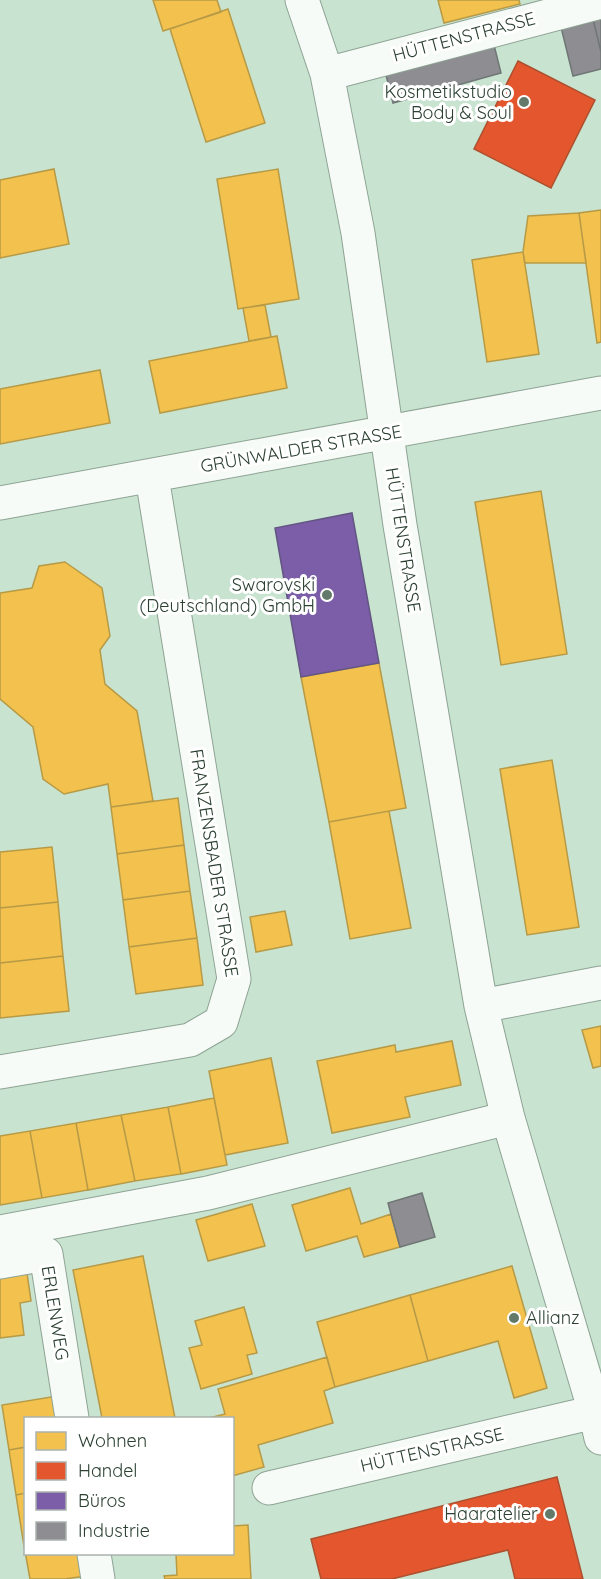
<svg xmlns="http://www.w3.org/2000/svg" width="601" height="1579" viewBox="0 0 601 1579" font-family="Quicksand,sans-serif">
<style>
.homes{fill:#f2c14e;stroke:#b79a46;stroke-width:1.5}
.shops{fill:#e4572e;stroke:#ad502f;stroke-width:1.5}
.offices{fill:#7b5ea7;stroke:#635584;stroke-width:1.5}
.industry{fill:#8d8d92;stroke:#707675;stroke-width:1.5}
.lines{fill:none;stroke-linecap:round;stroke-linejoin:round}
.minor-casing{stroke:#8ea394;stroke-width:35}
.minor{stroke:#f7fbf8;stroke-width:33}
.poi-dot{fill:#637969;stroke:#fff;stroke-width:2}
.labels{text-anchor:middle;stroke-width:6;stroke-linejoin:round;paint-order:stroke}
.street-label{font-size:18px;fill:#2c4032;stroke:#fff}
.poi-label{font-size:18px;fill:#2c4032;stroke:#fff;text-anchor:end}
</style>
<rect width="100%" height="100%" fill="#c8e3cf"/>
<path class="homes" d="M153 0H217L221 12 163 31Z
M438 0H519L520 4 444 23Z
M228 9 265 123 206 142 170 29Z
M54 169 69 244 0 258V180Z
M278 169 299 299 238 309 217 179Z
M601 210V342L597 343 579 213Z
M579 213 586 263H525L523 252 528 216Z
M523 252 539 354 487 362 472 260Z
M265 305 271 337 249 341 243 308Z
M277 336 287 388 160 413 149 361Z
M100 370 110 423 0 444V389Z
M541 491 567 654 501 665 475 502Z
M65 562 102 588 110 636 100 650 105 684 137 711 153 801 111 807 108 784 64 794 43 779 33 727 0 699V593L32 588 39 566Z
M379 663 406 808 329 822 301 677Z
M552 760 579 927 527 935 500 769Z
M178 798 184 845 117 854 111 807Z
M389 811 411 928 350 939 329 822Z
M184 845 190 891 123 900 117 854Z
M52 847 58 902 0 908V852Z
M190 891 197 938 129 947 123 900Z
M58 902 63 956 0 963V908Z
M285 911 292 945 256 952 250 917Z
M197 938 203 985 136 994 129 947Z
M63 956 69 1011 0 1018V963Z
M601 1026V1066L593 1068 582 1030Z
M452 1041 461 1085 405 1097 410 1117 332 1133 317 1061 395 1045 396 1052Z
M271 1058 288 1143 225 1155 209 1071Z
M214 1098 227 1165 181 1174 168 1107Z
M168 1107 181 1174 135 1181 121 1115Z
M121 1115 135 1181 88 1190 76 1123Z
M76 1123 88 1190 42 1198 30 1131Z
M30 1131 42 1198 0 1205V1136Z
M350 1188 361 1224 391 1214 400 1247 364 1257 357 1236 306 1251 292 1205Z
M252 1204 265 1246 208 1261 196 1220Z
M143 1256 175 1418H102L73 1270Z
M512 1266 547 1388 514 1398 498 1341 428 1361 410 1295Z
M27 1273 31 1301 20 1303 24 1335 0 1338V1277Z
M410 1295 428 1361 335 1387 317 1322Z
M244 1307 257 1353 247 1355 252 1374 201 1389 189 1348 202 1345 195 1321Z
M327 1357 335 1387 324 1391 333 1423 258 1445 264 1467 232 1476V1418H209L225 1414 218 1389Z
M57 1396 61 1418H26V1447L9 1450 2 1405Z
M26 1447V1493L16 1495 9 1450Z
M26 1493V1539L23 1540 16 1495Z
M248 1525 251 1579H165L164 1576 177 1575 176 1554H232V1526Z
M26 1539V1554H83L86 1576 65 1579H30L23 1540Z"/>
<path class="shops" d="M518 61 595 100 551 188 474 149Z
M557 1477 583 1579H515L508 1550 392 1579H321L311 1539Z"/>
<path class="offices" d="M352 513 379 663 301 677 275 528Z"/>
<path class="industry" d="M601 17V52L593 19Z
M593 19 601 52V69L573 76 561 27Z
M494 45 501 73 393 103 386 75Z
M422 1193 435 1237 400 1247 388 1203Z"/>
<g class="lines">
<g class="minor-casing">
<path id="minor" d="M302 0 327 74 358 233 400 525 481 1006 508 1118 595 1412 601 1438
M327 74 601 2
M0 503 601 393
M481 1006 601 983
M0 1072 190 1040 221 1022 234 979 152 477
M0 1232 208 1193 508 1118
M0 1262 46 1254 72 1418
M269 1488 595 1412
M94 1554 98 1579"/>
</g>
<use href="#minor" class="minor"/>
</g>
<g class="poi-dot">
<circle cx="524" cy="102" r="6"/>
<circle cx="327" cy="595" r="6"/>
<circle cx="514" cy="1318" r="6"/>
<circle cx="550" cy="1514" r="6"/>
</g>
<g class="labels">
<g class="street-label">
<text transform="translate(464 37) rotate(-15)" y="6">HÜTTENSTRASSE</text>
<text transform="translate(301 449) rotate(-10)" y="6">GRÜNWALDER STRASSE</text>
<text transform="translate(403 540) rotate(81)" y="6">HÜTTENSTRASSE</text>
<text transform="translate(214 863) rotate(81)" y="6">FRANZENSBADER STRASSE</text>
<text transform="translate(55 1313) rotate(81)" y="6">ERLENWEG</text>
<text transform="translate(432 1450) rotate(-13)" y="6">HÜTTENSTRASSE</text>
</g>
<g class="poi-label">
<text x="512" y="98">Kosmetikstudio<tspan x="512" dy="21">Body &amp; Soul</tspan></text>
<text x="315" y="591">Swarovski<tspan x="315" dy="21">(Deutschland) GmbH</tspan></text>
<text x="526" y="1324" text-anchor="start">Allianz</text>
<text x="538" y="1520">Haaratelier</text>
</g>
</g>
<rect x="24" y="1417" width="210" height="138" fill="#ffffff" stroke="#abb3ad" stroke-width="1.5"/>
<rect x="36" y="1432" width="30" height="18" fill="#f2c14e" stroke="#abb3ad" stroke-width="1.5"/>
<text x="78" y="1447" font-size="18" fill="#2c4032">Wohnen</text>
<rect x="36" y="1462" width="30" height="18" fill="#e4572e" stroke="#abb3ad" stroke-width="1.5"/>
<text x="78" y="1477" font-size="18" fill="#2c4032">Handel</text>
<rect x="36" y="1492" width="30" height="18" fill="#7b5ea7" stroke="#abb3ad" stroke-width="1.5"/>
<text x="78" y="1507" font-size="18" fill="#2c4032">Büros</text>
<rect x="36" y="1522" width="30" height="18" fill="#8d8d92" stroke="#abb3ad" stroke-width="1.5"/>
<text x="78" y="1537" font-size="18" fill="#2c4032">Industrie</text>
</svg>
